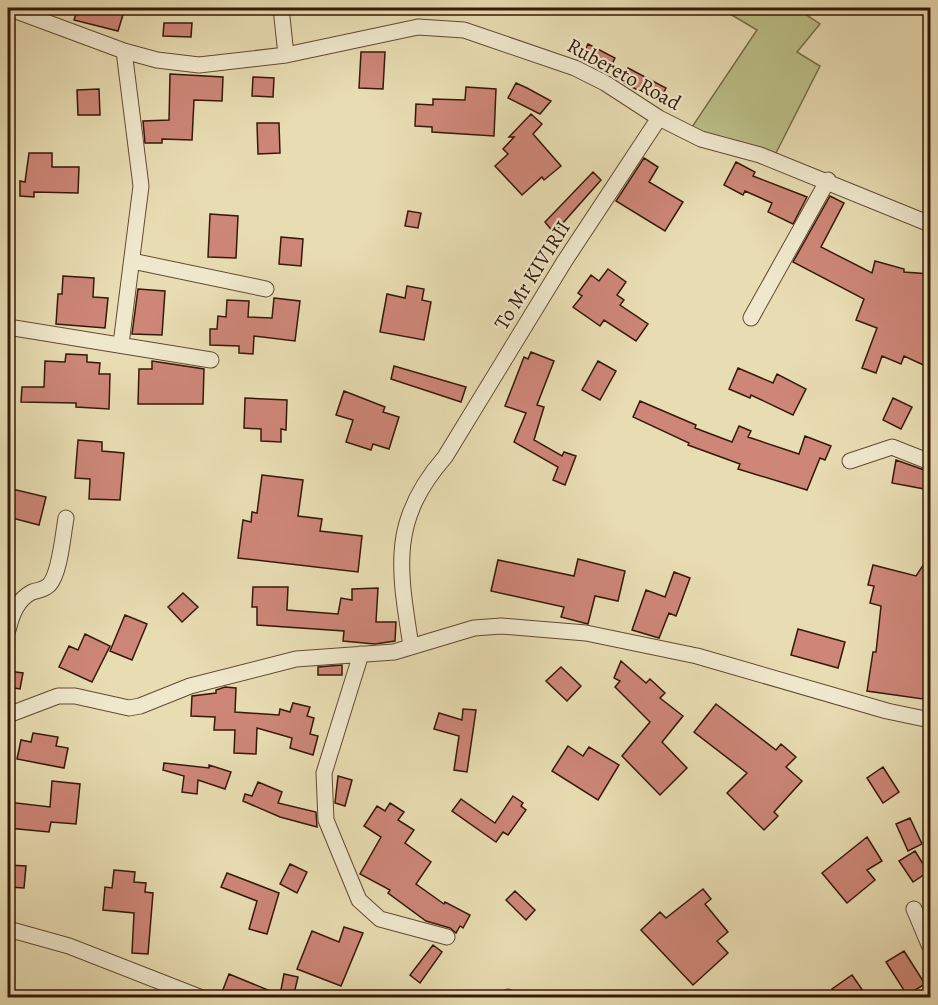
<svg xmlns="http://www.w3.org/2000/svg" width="938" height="1005" viewBox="0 0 938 1005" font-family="Alegreya,serif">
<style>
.green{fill:#bbbf88;stroke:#786c48;stroke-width:1.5}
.building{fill:#cd8677;stroke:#361908;stroke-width:1.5}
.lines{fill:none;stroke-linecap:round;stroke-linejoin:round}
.minor-casing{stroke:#624a32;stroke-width:17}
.minor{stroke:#f0e8cd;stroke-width:15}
.labels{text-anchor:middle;stroke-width:4.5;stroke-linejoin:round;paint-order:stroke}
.street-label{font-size:21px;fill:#361908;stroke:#f0e8cd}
</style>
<rect width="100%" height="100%" fill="#e8dcb2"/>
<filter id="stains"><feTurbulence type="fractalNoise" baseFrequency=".00333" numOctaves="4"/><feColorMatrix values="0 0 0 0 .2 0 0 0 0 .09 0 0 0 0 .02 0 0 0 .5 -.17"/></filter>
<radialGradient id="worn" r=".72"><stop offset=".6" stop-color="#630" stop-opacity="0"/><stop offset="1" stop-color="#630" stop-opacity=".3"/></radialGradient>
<path class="green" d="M720 8H796L820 24 797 52 820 66 775 155 712 139 692 127 757 30Z"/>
<path class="building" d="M78 8H125L118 31 74 20Z
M164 23H192L191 37 163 36Z
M588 44 615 58 609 70 582 57Z
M361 52H385L383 89 359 88Z
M628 68 666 88 659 101 622 82Z
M170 74 223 77 222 101 194 100 192 140 162 139V143H145L143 121 169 120Z
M253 77 274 78 273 97 252 96Z
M516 83 527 88 551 101 540 114 508 98Z
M466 87 496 89 494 136 432 132V127L415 126 416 104 433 105V99L465 100Z
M99 89 100 115H78L77 90Z
M531 114 542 124 533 134 561 166 544 180 542 177 522 195 495 166 508 154 503 149 514 137H509Z
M257 123H279L280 153 258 154Z
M29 153H52V167H79L78 193 34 192V197L20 196V181L25 182Z
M644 158 658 167 649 182 683 202 665 231 616 201Z
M736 162 755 172 753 176 807 197 793 224 768 212 772 203 745 191 743 195 724 185Z
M593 172 601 180 554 233 545 222Z
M830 196 844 203 821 247 872 273 875 261 904 269V272L930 274V368L904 356 901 364 882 356 876 373 862 368 877 328 856 320 864 299 793 262Z
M408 211 421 213 418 228 405 226Z
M210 214 238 216 236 258 208 257Z
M281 237 303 239 301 266 279 264Z
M608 269 626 282 617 295 624 300 620 305 648 324 636 341 604 320 600 326 573 307 582 296 578 293 591 275 599 281Z
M63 276 94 278 93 297 108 298 105 328 56 324 58 294H62Z
M407 286 424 289 422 300 431 302 424 340 380 332 387 294 405 298Z
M138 289 165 291 162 335 132 334Z
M274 298 300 301 295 341 254 336 253 354 239 353V346L210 345V329H217L218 316 226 317 227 300 249 301 248 317 272 318Z
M531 352 554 361 537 405 544 407 534 440 562 456 564 452 576 456 565 485 553 480 558 467 514 442 526 413 505 406 524 357 528 359Z
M66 354 87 355V362L100 363 99 374H110L109 409 76 407V403L21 402 22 387H44L45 361 65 362Z
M152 361 204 369 203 404H138L139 369H152Z
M598 361 616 371 600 400 582 390Z
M394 366 466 387 461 402 391 379Z
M738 368 773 383 777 374 806 389 793 415 751 395 750 398 729 389Z
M344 391 385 407 383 412 399 417 389 449 373 444 371 450 346 442 353 420 336 415Z
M245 398 287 400 286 430 281 429V442L261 441V429L244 428Z
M893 398 912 407 901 429 883 420Z
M640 401 696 425 695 428 732 442 739 426 751 431 748 437 799 454 805 436 831 446 825 460 820 458 807 490 738 469 740 464 688 445 689 443 633 417Z
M78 440 102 442V451L124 453 120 500 89 499 90 479 75 478Z
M896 460 930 472V490L892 483Z
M262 475 303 480 298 516 322 519 320 531 362 536 358 572 238 558 243 520 251 522 252 512 257 513Z
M8 488 46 497 39 525 8 517Z
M930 555V670L923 699 867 691 873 652H876L881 606 870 603 874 586 868 585 873 565 916 576Z
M578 559 625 571 618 601 595 596 588 624 561 617 564 607 491 591 498 560 574 576Z
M674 572 690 578 676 616 669 613 659 638 632 630 646 590 665 597Z
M253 587H288L287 610 338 614 341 598 352 600V589L378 588 376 622H396L395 641 375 644 343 641 344 631 257 625V607H252Z
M183 593 198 607 182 622 168 607Z
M125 615 147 624 132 660 110 651Z
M798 629 845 642 838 668 791 655Z
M85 634 110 646 92 682 59 667 69 646 78 650Z
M621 661 646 683 650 679 665 693 660 698 683 716 662 742 687 768 660 795 622 756 650 722 615 687 620 681 614 678Z
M342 665V675H318V667Z
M561 667 581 686 567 701 546 681Z
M8 671 23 673 20 689 8 687Z
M225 687 236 688 235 712 279 715 280 709 290 712 293 703 310 707 307 716 314 718 310 734 318 736 313 755 290 748 292 738 257 728 256 754 234 753 235 730H214L215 717 191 716 192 696 216 693V690Z
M716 704 776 750 781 744 796 757 786 767 802 781 774 812 778 816 764 830 727 793 747 773 694 732Z
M463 709 476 710 467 772 454 770 459 736 434 729 439 713 462 720Z
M33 733 58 737 56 746 68 748 64 768 17 759 21 740 31 742Z
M568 746 583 756 589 747 619 765 598 800 552 771Z
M164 763 209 768V765L231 772 225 789 198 780 197 794 182 792 184 776 163 770Z
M883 767 899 792 883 803 867 778Z
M338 776 352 780 345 806 335 803Z
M52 781 80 784 76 824 51 822 49 832 8 828V802L50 807Z
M258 782 282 792 278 803 316 812 317 827 280 817 243 801 245 794 252 796Z
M513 796 523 803 521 806 526 810 508 835 503 832 496 842 452 811 461 799 495 823Z
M390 803 404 812 398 820 414 830 405 843 431 862 416 884 444 904 445 902 470 915 463 928 460 926 456 933 450 928 426 921 388 893 390 890 360 874 381 837 364 826 377 806 385 811Z
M910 818 922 844 908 851 896 824Z
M867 837 882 861 867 870 875 880 847 903 822 873Z
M915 851 928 872 913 882 899 861Z
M290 864 307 872 297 893 280 884Z
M8 865 26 866 24 888 8 887Z
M114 870 135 872 134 882 146 883 145 892 153 893 148 954 132 953 134 913 103 910 105 887 112 888Z
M227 873 279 893 267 934 249 929 257 901 221 887Z
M703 889 711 899 705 904 728 932 717 941 728 953 693 985 641 930 660 912 666 918Z
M515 891 535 910 526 920 506 900Z
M344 927 363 933 341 986 297 969 312 931 339 942Z
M433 945 442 952 420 983 410 975Z
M904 951 925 984 907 995 886 962Z
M229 974 280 995 284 974 298 977 293 998H235L222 992Z
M852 975 868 998H838L832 989Z"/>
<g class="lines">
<g class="minor-casing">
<path id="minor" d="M8 8 124 51 157 60 199 65 286 55 418 27 464 30 575 68 605 83 659 118 701 139 760 155 930 224
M281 8 286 55
M132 261 266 289
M751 318 828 180
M8 327 211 360
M121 344 141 186 124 51
M850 461 892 447 930 462
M8 630C12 614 17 600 32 592 38 590 44 590 49 585 60 574 63 534 66 518
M411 646C399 569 389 521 445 457L564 262 659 118
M361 654 324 773 326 820 359 900 380 919 447 937
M8 715 58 696H75L129 708 140 706 190 686 296 659 394 652 474 628 501 626 586 633 697 656 887 711 930 720
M914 909 930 947
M8 929 69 946 202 998
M508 997 510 998"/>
</g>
<use href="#minor" class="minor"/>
</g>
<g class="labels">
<g class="street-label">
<text transform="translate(624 74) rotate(29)" y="7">Rubereto Road</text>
<text transform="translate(532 275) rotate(-58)" y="7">To Mr KIVIRII</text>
</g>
</g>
<rect width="938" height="1005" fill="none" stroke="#e8dcb2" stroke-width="30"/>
<rect x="9" y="9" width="920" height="987" fill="none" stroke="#361908" stroke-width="3"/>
<rect x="15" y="15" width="908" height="975" fill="none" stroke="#361908" stroke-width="1.5"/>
<rect width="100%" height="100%" filter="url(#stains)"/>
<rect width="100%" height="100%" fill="url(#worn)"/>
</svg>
